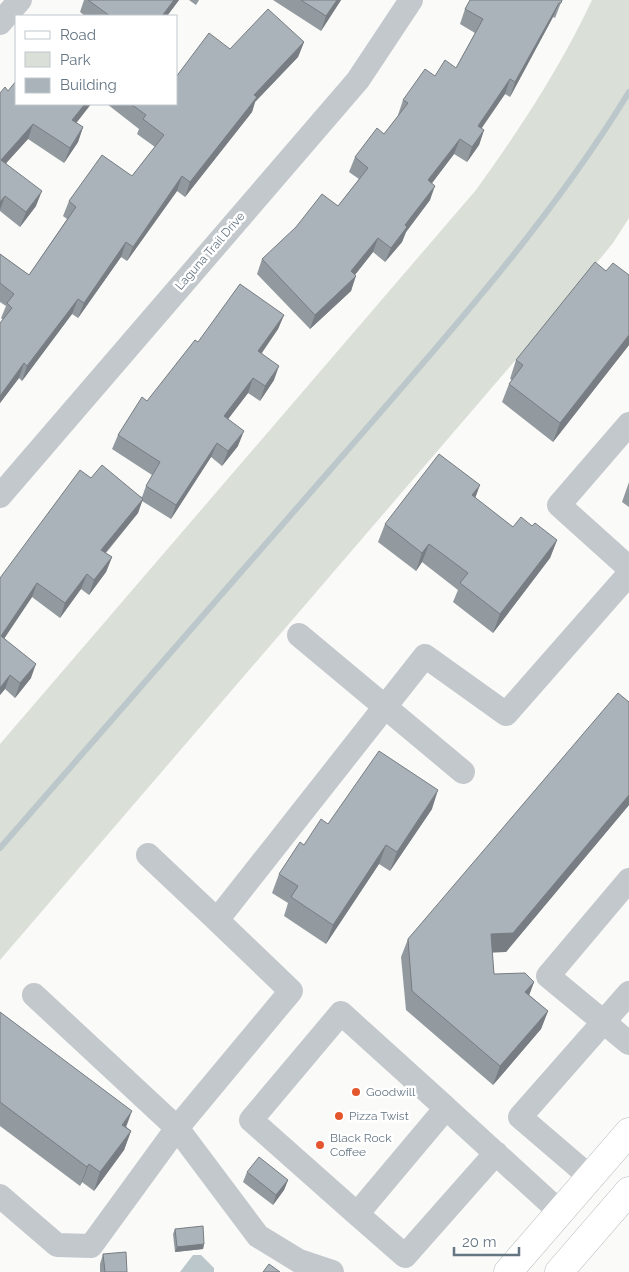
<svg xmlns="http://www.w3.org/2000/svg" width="629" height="1272" viewBox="0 0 629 1272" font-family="Raleway,sans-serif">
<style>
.green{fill:#dadfd7}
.water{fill:#bbc7cb}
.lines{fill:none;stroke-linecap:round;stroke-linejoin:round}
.stream{stroke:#bbc7cb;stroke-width:6}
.major-casing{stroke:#b5babe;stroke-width:29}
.minor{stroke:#c3c8cc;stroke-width:24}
.major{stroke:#fff;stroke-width:28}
.wall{fill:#929a9f}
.shaded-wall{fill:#777d82}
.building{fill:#aab3b9;stroke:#777d82}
.poi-dot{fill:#e4572e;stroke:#fff;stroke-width:2}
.labels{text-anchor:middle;stroke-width:5;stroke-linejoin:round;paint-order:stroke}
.street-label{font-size:12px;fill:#657683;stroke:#fff}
.poi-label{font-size:12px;fill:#657683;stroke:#fff;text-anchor:start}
</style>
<rect width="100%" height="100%" fill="#fafaf8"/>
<path class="green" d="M592 0H629V218L613 243 550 320 0 960V744L476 190C520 129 560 68 592 0Z"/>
<path class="water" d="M193 1255H201L214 1268V1272H180Z"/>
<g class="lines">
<path class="stream" d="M0 848C115 716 230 584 345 453 445 338 549 223 629 92"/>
<g class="major-casing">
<path id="major" d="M508 1272 629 1132
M559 1272 629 1191"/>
</g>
<path class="minor" d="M0 23 20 0
M629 424 559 505 629 568
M0 496 358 80 411 0
M299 635 463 772
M148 855 217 920
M629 880 548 976 629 1043
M496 1153 405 1256 357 1214 446 1108 560 1212
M590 1177 520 1117 629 993
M0 1196 57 1245 91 1246 177 1128 34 995
M357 1214 251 1120 341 1013 446 1108
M332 1272 299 1261 258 1236 177 1128 291 991 217 920 425 656 506 714 629 574"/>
<use href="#major" class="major"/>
</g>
<path class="wall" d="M84 0H179L167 16H85L80 12Z
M189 0H199L196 5Z
M273 0H341L321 31Z
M562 0 555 18 553 17 510 97 505 94 481 128 484 130 479 145 467 162 454 154 432 183 430 200 406 232 402 242 385 262 373 252 355 275 351 291 310 329 257 274 262 259 338 206 359 179 349 172 355 157 384 134 399 115H398L403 100 435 76 456 68 475 33 460 24 465 9Z
M304 42 298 57 255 102 252 112 185 197 177 191 127 261 121 257 78 318 72 314 22 381 19 378 0 403V323L3 320 1 318 6 306 0 302V254L29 275 67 219 63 216 69 201 132 176 155 147 137 134 139 129 107 104H176L230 49Z
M8 91 16 104H91L76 123 83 127 78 142 64 163 28 139 6 163 36 206 20 227 0 211V93Z
M606 271 629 275V345L553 442 502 402 509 384 512 380 510 379 516 360Z
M284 315 278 329 262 353 274 380 260 401 248 393 228 419 238 446 222 466 211 457 171 519 142 501 138 513 106 553 112 557 106 572 89 595 81 589 60 618 32 597 4 638 31 678 15 698 5 689 0 695V578L91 478 142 497 146 486 152 475 112 449 118 435 198 342Z
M629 482V507L622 502Z
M475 498 513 527 532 526 557 540 550 558 493 633 453 602 458 590 422 562 416 571 378 542 385 524Z
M629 702V805L506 952H492L494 974 534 982 529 995 548 1011 541 1029 493 1085 406 1010 401 957 408 939Z
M432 809 390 871 379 864 326 944 284 916 288 903 272 893 279 874 304 845 328 824Z
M0 1012 131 1131 124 1150 94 1191 82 1182 80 1186 0 1126Z
M247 1172 288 1180 284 1190 273 1205 243 1182Z
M175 1229 204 1244 203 1249 175 1252 173 1234Z
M103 1254 127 1272H100V1264Z"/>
<path class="shaded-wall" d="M174 0H179L167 16H162Z
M337 0H341L321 31 326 16Z
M559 3 553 17 510 97 515 82Z
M304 42 298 57 255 102 252 112 185 197 190 182 254 95Z
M510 79 505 94 473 141 478 126Z
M85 104H91L67 135 72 120Z
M33 124 28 139 0 170 1 160Z
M83 127 78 142 64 163 70 148Z
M484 130 479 145 467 162 472 147Z
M460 139 454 154 423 195 428 180Z
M182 176 177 191 127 261 133 247Z
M435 186 430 200 406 232 402 242 385 262 391 248 405 225Z
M42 191 36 206 20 227 26 212Z
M5 196 0 210V202Z
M378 238 373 252 346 286 356 276 351 291 310 329 315 315Z
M126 242 121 257 78 318 84 303Z
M78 299 72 314 22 381 27 366Z
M284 315 278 329 253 365 258 351Z
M629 335V345L553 442 560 423Z
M24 363 19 378 0 403V396Z
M279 366 274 380 260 401 265 386Z
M253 378 248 393 219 431 224 416Z
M244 431 238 446 222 466 228 451Z
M217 443 211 457 171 519 176 505Z
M480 485 473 504 472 495Z
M143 499 138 513 96 564 101 550Z
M557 540 550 558 493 633 500 614Z
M429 544 422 562 416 571 422 553Z
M112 557 106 572 89 595 94 580Z
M87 574 81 589 60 618 65 603Z
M37 583 32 597 0 645 1 636Z
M36 664 31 678 15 698 20 683Z
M10 675 5 689 0 695V688Z
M438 790 432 809 390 871 397 852Z
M629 795V805L506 952 484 953 491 934Z
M386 845 379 864 326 944 333 925Z
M534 982 527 1001 525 992Z
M548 1011 541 1029 493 1085 500 1066Z
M132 1111 125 1130 122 1125Z
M131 1131 124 1150 94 1191 100 1172Z
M89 1164 82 1182 80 1186 87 1167Z
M288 1180 284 1190 273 1205 276 1195Z
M204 1244 203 1249 175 1252 177 1247Z"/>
<path class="building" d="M88 0H174L162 16H110Z
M301 0H337L326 16Z
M470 0H562L561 3H559L515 82 510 79 478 126 484 130 472 147 460 139 428 180 435 186 405 225 407 227 391 248 378 238 351 271 356 276 315 315 262 259 296 227 322 194 338 206 368 168 355 157 377 128 384 134 408 103 403 100 425 69 435 76 445 60 456 68 483 19 465 9Z
M268 9 304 42 254 95 257 97 190 182 182 176 133 247 126 242 84 303 78 299 27 366 24 363 0 396V323L12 308 7 303 14 294 0 283V254L29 275 76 207 69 201 102 155 132 176 164 135 143 119 146 115 131 104H176V77L209 33 230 49Z
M16 81V104H85L72 120 83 127 70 148 33 124 1 160 42 191 26 212 5 196 0 202V93L5 87 8 91Z
M595 262 606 271 613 263 629 275V335L560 423 509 384 523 365 516 360Z
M240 284 284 315 258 351 279 366 265 386 253 378 224 416 244 431 228 451 217 443 176 505 146 486 160 462 118 435 142 397 147 401 195 340 198 342Z
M439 454 480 485 472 495 513 527 521 517 532 526 535 523 557 540 500 614 460 583 468 573 429 544 422 553 385 524Z
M102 465 143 499 101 550 112 557 94 580 87 574 65 603 37 583 1 636 36 664 20 683 10 675 0 688V578L80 470 91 478Z
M618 693 629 702V795L513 933 491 934 494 974 525 973 534 982 525 992 548 1011 500 1066 412 991 408 939Z
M379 751 438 790 397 852 386 845 333 925 291 897 298 886 279 874 300 842 304 845 321 819 328 824Z
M0 1012 132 1111 122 1125 131 1131 100 1172 89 1164 87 1167 0 1102Z
M259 1157 288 1180 276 1195 247 1172Z
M203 1226 204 1244 177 1247 175 1229Z
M126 1252 127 1272H105L103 1254Z
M269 1264 280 1272H263Z"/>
<g class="poi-dot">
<circle cx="356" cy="1092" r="5"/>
<circle cx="339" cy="1116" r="5"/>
<circle cx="320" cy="1145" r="5"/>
</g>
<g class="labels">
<g class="street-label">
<text transform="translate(210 251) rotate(-49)" y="4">Laguna Trail Drive</text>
</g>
<g class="poi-label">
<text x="366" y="1096">Goodwill</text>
<text x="349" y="1120">Pizza Twist</text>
<text x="330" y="1142">Black Rock<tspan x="330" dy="14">Coffee</tspan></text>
</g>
</g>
<rect x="15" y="15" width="162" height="90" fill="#ffffff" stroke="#c1c8cd"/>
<rect x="25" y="31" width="25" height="8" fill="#ffffff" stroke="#c1c8cd"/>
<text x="60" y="40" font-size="15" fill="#657683">Road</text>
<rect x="25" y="52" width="25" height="15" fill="#dadfd7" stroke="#c1c8cd"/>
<text x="60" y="65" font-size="15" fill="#657683">Park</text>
<rect x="25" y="78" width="25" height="15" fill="#aab3b9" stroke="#c1c8cd"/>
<text x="60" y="90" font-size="15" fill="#657683">Building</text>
<path d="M454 1247v8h65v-8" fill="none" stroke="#657683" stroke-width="2.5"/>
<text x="462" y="1247" font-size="15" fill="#657683" stroke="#ffffff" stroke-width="4" paint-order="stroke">20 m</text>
</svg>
